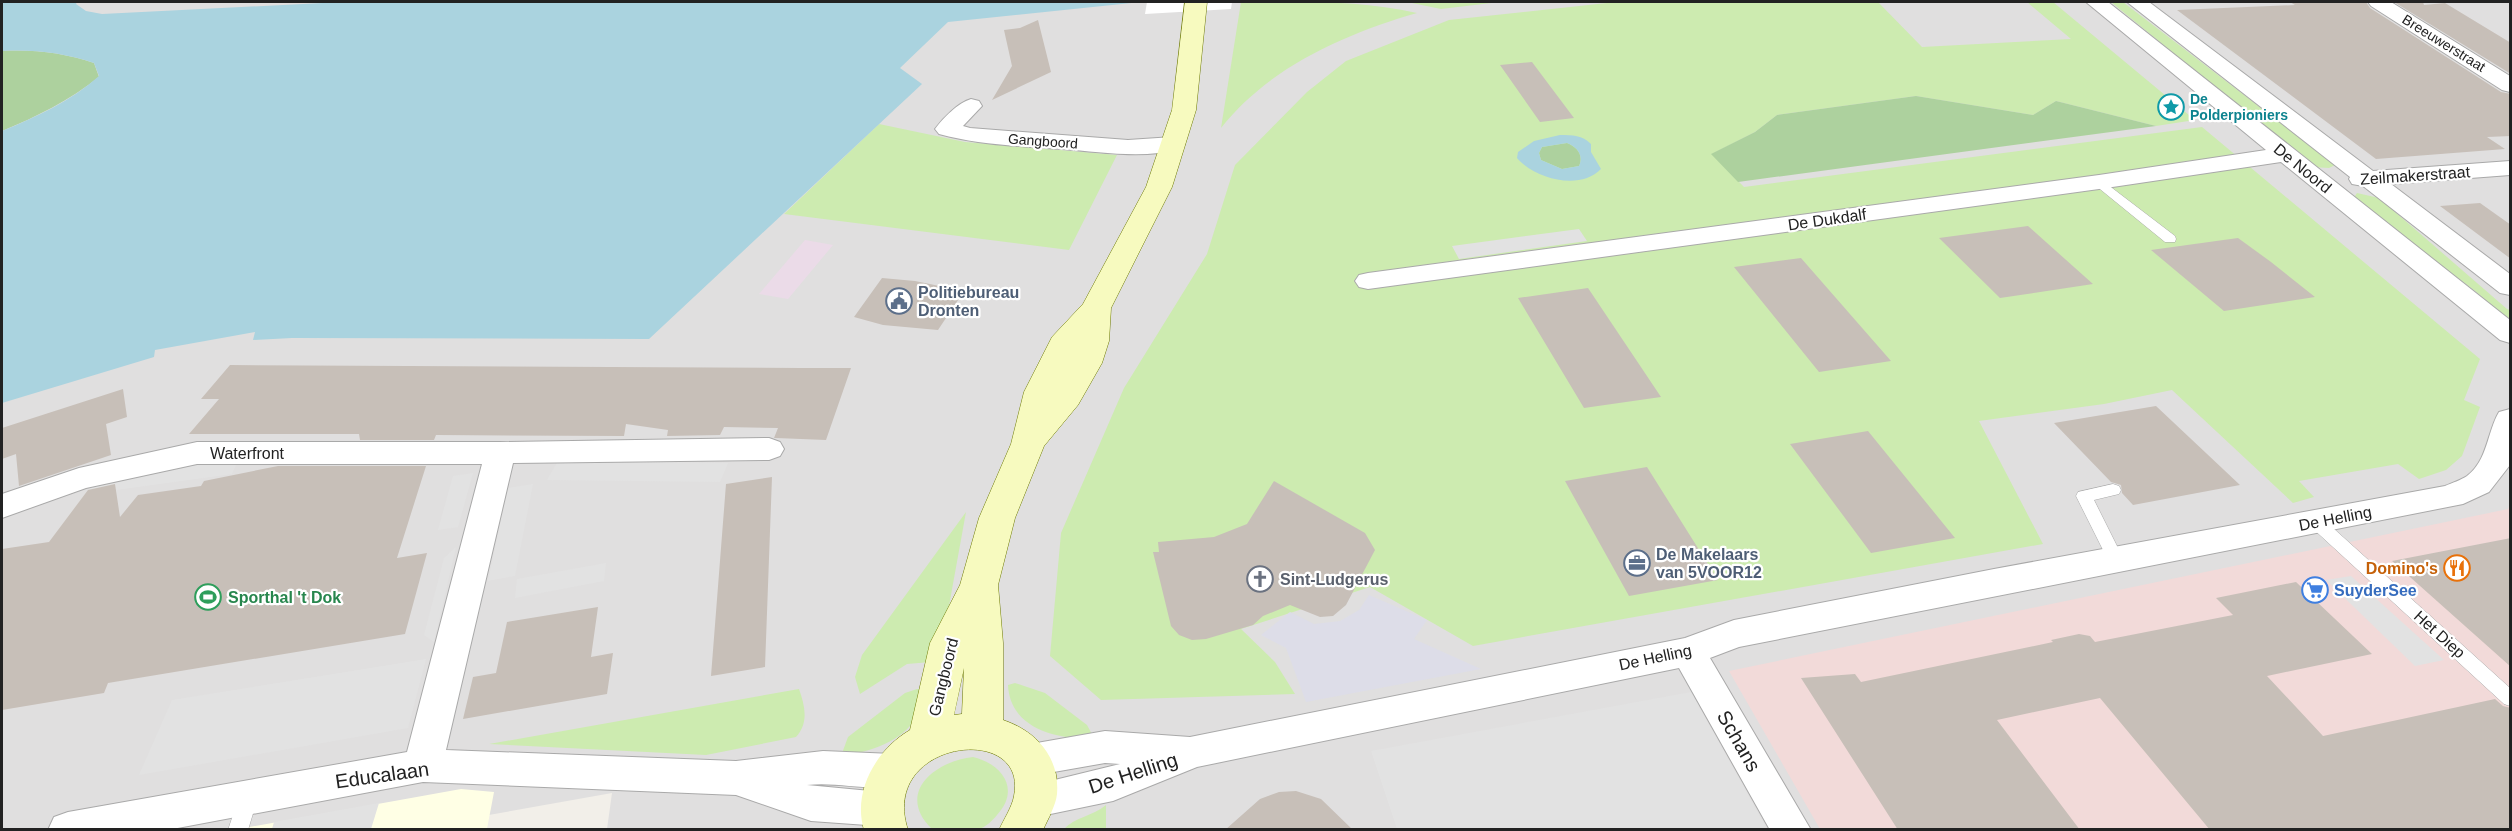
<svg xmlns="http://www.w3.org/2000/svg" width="2512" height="831" viewBox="0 0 2512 831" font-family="Helvetica,sans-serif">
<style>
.residential{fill:#e0dfdf}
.commercial{fill:#f2dad9}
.industrial{fill:#ebdbe8}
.education{fill:#ffffe5}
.grass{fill:#cdebb0}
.forest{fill:#add19e}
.parking{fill:#e2e2e2}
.plaza{fill:#dddde8}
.water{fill:#aad3df;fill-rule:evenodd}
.pier{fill:#fff}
.building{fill:#c7bfb8}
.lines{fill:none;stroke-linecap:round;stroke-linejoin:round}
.lane-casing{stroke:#a9a9a9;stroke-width:1}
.street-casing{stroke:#a9a9a9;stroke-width:2}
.secondary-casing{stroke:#707d05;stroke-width:1}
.lane{fill:#fff;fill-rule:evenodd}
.street{fill:#fff;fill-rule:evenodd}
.secondary{fill:#f7fabf;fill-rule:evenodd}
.labels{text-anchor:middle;stroke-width:4.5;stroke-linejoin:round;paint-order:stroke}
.far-street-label{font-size:14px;fill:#222;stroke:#fff}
.far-culture-label{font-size:14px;font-weight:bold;fill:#0d838f;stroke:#fff;text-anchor:start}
.street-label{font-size:16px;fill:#222;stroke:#fff}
.service-label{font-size:16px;font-weight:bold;fill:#4e5e75;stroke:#fff;text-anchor:start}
.food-label{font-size:16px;font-weight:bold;fill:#c56008;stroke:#fff;text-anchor:end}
.worship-label{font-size:16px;font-weight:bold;fill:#5b616d;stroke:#fff;text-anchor:start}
.shop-label{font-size:16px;font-weight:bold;fill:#366cbe;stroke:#fff;text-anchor:start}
.leisure-label{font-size:16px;font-weight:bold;fill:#27864d;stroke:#fff;text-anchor:start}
.near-street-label{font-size:20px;fill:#222;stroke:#fff}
</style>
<rect width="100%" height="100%" fill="#f2efe9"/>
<path class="residential" d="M2 2H2510V829H607L612 793 410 829 2 830Z"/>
<path class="commercial" d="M2510 504V829H1820L1729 671 2508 509Z"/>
<path class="industrial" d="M805 240 833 245 788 299 759 294Z"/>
<path class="education" d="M461 789 494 792 487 829 233 830Z"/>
<path class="grass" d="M1241 2C1300 1 1359 0 1417 13 1344 34 1268 68 1221 128Z
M1407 2H1500L1441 9Z
M1616 2H1878L1922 47 2071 39 2027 2H2053L2195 120 2156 126 2056 101 2033 115 1916 96 1777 115 1755 132 1712 154 1744 187 2202 127 2480 359 2464 400 2480 407 2462 456 2446 470 2419 479 2398 464 2299 481 2314 497 2293 503 2172 390 2104 404 1979 421 2043 544 1473 646 1370 587 1241 629 1275 662 1295 694 1101 700 1050 656 1061 533 1124 388 1207 254 1235 165 1307 92 1346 61 1449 20Z
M2111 2H2123L2335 165 2329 168 2312 167Z
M879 124 965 142 1117 155 1069 250 784 214Z
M2357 193 2379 198 2507 309 2510 310V321L2475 291 2353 199Z
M966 512 949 606 931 662 907 664 860 694 855 677 862 655Z
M1015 683 1045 693 1087 725 1094 738C1058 740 1010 729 1008 685Z
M799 689C805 706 809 723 796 737L706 755 489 744Z
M917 689H926C923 697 922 708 917 716 903 742 869 752 841 756L848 737 905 693Z
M973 757C1002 764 1021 789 997 815 993 820 986 827 979 829 969 831 942 830 932 829 895 793 935 761 973 757Z
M1106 805V829H1064C1075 817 1093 816 1106 805Z"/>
<path class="forest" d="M2 51C33 49 65 53 94 63L99 77C70 100 36 117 2 131Z
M1916 96 2033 115 2056 101 2156 126 1738 182 1711 154 1755 132 1777 115Z
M1567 143C1577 147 1584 155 1579 166L1562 169 1541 160 1539 153 1542 147Z"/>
<path class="parking" d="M1579 229 1587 241 1459 259 1452 246Z
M239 459 232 474 87 494 96 479Z
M558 461 728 463 720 482 547 480Z
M473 473 458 527 438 530 453 476Z
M533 484 515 576 488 581 508 488Z
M456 547 434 642 424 635 444 558Z
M606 563 604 581 515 598 517 579Z
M2351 576 2444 660 2415 666 2326 580Z
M426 659 408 728 139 775 172 700Z
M1691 692 1767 829H1397L1371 751Z
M379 803 371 829H272L274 822Z"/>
<path class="plaza" d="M1369 595 1427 620 1414 639 1481 669 1306 702 1286 648 1261 635 1290 612 1314 624 1340 621 1359 610Z"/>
<path class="water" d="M2 2H77L76 4 86 11 102 14 342 2H1141L948 22 900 68 922 84 649 339 292 338 253 340 255 332 155 350 154 357 2 403V131C36 117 71 101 99 76L94 63C65 53 33 49 2 51Z
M1560 135C1573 135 1582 135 1591 144V152L1601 169C1580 191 1535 179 1517 158L1518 152 1534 141ZM1567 143C1577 147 1584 155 1579 166L1562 169 1541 160 1539 153 1542 147Z"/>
<path class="pier" d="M1147 2H1232L1231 9 1145 14Z"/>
<path class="building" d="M2290 2H2366L2370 8 2501 92 2511 94V136L2487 137 2505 149 2376 159 2177 10 2295 5Z
M2394 2H2423L2424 5 2445 3 2511 43V74Z
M1038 20 1051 72 992 100 1012 66 1004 30 1020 28Z
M1532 62 1574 118 1540 122 1500 65Z
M2480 203 2511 225V259L2440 206Z
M2028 226 2093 284 2000 298 1939 238Z
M2238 238 2271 262 2315 297 2224 311 2151 250Z
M1801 258 1891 361 1819 372 1734 267Z
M882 278 915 281 964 291 938 330 883 325 854 317Z
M1588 288 1661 397 1584 408 1518 298Z
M230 365 801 368H851L826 440 776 438H774L778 428 724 427 720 435 667 436 668 430 626 424 624 436 436 435 434 440H360L359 434H189L219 399H201Z
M123 389 127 417 106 424 111 455 19 486 16 454 2 459V428Z
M2156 406 2240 485 2133 505 2122 493 2121 485 2111 482 2054 423Z
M1868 431 1955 538 1871 553 1790 444Z
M278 466H426L397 558 427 553 405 634 108 683 104 693 2 710V549L49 542 88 490 115 484 120 517 138 495 201 486 204 481Z
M1647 467 1718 580 1629 596 1565 481Z
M772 477 765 667 711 676 726 484Z
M1274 481 1365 533 1375 550 1346 605 1333 616 1320 617 1290 605 1263 616 1253 625 1206 639 1192 640 1179 635 1171 626 1153 552H1159L1158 542 1214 537 1247 524Z
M2511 538V667L2392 561Z
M2296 582 2372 654 2267 676 2323 736 2495 699 2503 706 2511 708V830H2210L2100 698 1997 720 2080 830H1898L1801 678 1855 674 1861 682 2053 642 2051 640 2079 634 2090 636 2095 642 2233 615 2216 598Z
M598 607 591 657 613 653 607 694 463 719 473 677 496 673 507 622Z
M1296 791 1321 799 1353 830H1225L1260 799 1279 792Z"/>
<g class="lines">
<g class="lane-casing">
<path id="lane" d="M2099 178 2175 236 2176 239 2175 242H2165L2095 185 2093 182Z
M2113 484 2119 486 2121 490 2119 494 2094 500 2124 560 2122 564 2116 566 2110 564 2076 496 2078 492Z
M2316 516 2322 518 2510 688V706L2504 704 2310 526 2308 522 2310 518Z
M248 788 255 791 258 797 248 830H228L241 791Z"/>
</g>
<g class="street-casing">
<path id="street" d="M2086 2H2108L2510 320V343L2500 340 2281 162 2099 189 1368 289 1359 287 1355 281 1359 275 1368 273 2099 175 2266 150Z
M2127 2H2149L2373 171 2510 161V175L2391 184 2510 274V295L2500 293 2363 186 2352 184 2349 179 2350 177Z
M2368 2H2391L2510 76V92L2502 90 2371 6Z
M971 99 979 101 982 106 963 126 970 128 1128 140 1173 137 1181 139 1185 144 1181 149C1143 159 1101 152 1062 149 1020 146 979 145 939 134L935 129C943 118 958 103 971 99Z
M2510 409V465L2489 492 2463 504 1739 647 1710 658 1811 830H1770L1679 668 1197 767 1113 801 1036 817 1022 812 1016 800 1022 788 1120 764 1105 763 1031 776 1017 772 1012 760 1017 748 1031 744 1105 731 1190 737 1685 638 1734 620 1994 569 2445 486C2452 483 2461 480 2467 476 2488 460 2487 432 2499 412Z
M769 438 780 442 784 449 780 456 769 460 513 463 446 750 736 761 823 751 893 754 907 759 912 771 907 783C876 794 840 781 807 785L881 792 895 797 901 809 895 821 881 826 811 821 736 795 423 782 167 830H48L54 817 68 812 407 752 482 464H197L86 488 2 518V494L79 468 197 442H500Z"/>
</g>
<g class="secondary-casing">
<path id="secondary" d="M1185 2H1207L1196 110 1172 187 1111 308 1109 341 1102 363 1078 405 1044 446 1015 518 998 585 1003 643V720C1036 731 1060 757 1057 794 1056 805 1048 819 1043 830H999C1004 819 1012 807 1014 796 1029 721 878 740 908 830H864C852 791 877 749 910 730L930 643 960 585 979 518 1011 444 1024 392 1052 337 1083 304 1146 187 1172 110ZM964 668 962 714 954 715Z"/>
</g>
<use href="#lane" class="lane"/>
<use href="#street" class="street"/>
<use href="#secondary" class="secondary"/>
</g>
<defs>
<g id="sight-ring" transform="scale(1.35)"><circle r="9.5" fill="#fff" stroke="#0f9aa8" stroke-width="1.5"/><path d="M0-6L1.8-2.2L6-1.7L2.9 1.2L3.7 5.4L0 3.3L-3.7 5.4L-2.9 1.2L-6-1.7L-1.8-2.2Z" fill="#0f9aa8"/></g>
<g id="civic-ring" transform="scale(1.35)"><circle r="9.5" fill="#fff" stroke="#5c6f8a" stroke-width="1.5"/><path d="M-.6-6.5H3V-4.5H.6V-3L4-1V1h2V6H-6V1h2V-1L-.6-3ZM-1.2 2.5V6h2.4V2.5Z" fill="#5c6f8a"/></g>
<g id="office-ring" transform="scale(1.35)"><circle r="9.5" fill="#fff" stroke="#5c6f8a" stroke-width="1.5"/><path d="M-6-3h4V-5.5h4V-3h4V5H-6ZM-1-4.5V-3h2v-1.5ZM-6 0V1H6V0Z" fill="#5c6f8a"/></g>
<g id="restaurant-ring" transform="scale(1.35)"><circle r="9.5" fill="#fff" stroke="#e8710a" stroke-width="1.5"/><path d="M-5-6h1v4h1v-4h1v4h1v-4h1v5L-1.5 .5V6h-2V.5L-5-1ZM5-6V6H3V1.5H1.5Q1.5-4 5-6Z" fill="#e8710a"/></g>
<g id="church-ring" transform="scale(1.35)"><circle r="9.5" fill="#fff" stroke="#6b7280" stroke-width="1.5"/><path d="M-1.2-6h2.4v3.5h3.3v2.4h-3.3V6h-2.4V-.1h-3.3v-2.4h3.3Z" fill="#6b7280"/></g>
<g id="supermarket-ring" transform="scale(1.35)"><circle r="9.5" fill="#fff" stroke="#3f7fe0" stroke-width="1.5"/><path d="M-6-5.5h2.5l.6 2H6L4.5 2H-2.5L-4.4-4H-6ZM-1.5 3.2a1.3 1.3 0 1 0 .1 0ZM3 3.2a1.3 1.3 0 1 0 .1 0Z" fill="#3f7fe0"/></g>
<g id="stadium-ring" transform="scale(1.35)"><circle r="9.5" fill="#fff" stroke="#2e9e5b" stroke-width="1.5"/><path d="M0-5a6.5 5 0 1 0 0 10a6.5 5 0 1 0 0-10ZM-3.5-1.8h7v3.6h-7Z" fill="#2e9e5b"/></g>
</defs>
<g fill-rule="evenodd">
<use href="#sight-ring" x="2171" y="107"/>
<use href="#civic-ring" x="899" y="301"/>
<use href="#office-ring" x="1637" y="563"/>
<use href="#restaurant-ring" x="2457" y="568"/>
<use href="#church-ring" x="1260" y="579"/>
<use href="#supermarket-ring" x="2315" y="590"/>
<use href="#stadium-ring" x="208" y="597"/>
</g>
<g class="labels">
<g class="far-street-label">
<text transform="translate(2444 43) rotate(32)" y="5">Breeuwerstraat</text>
<text transform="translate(1043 141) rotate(4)" y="5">Gangboord</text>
</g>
<g class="far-culture-label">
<text x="2190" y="104">De<tspan x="2190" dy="16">Polderpioniers</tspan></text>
</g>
<g class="street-label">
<text transform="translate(2303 168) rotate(39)" y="6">De Noord</text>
<text transform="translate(2415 175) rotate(-4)" y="6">Zeilmakerstraat</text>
<text transform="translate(1827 219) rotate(-8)" y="6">De Dukdalf</text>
<text x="247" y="459">Waterfront</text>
<text transform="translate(2335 518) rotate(-11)" y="6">De Helling</text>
<text transform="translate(2440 634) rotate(42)" y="6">Het Diep</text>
<text transform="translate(1655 657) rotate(-12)" y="6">De Helling</text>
<text transform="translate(943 677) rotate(-76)" y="6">Gangboord</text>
</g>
<g class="service-label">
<text x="918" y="298">Politiebureau<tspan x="918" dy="18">Dronten</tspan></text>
<text x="1656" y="560">De Makelaars<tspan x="1656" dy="18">van 5VOOR12</tspan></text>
</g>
<g class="food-label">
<text x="2438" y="574">Domino's</text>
</g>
<g class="worship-label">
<text x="1280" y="585">Sint-Ludgerus</text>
</g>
<g class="shop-label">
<text x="2334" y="596">SuyderSee</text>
</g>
<g class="leisure-label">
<text x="228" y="603">Sporthal 't Dok</text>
</g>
<g class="near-street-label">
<text transform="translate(1739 741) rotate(60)" y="7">Schans</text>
<text transform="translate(1133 773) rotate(-18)" y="7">De Helling</text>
<text transform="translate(382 775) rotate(-8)" y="7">Educalaan</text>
</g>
</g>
<rect width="2512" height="831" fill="none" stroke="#222222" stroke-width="6"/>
</svg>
